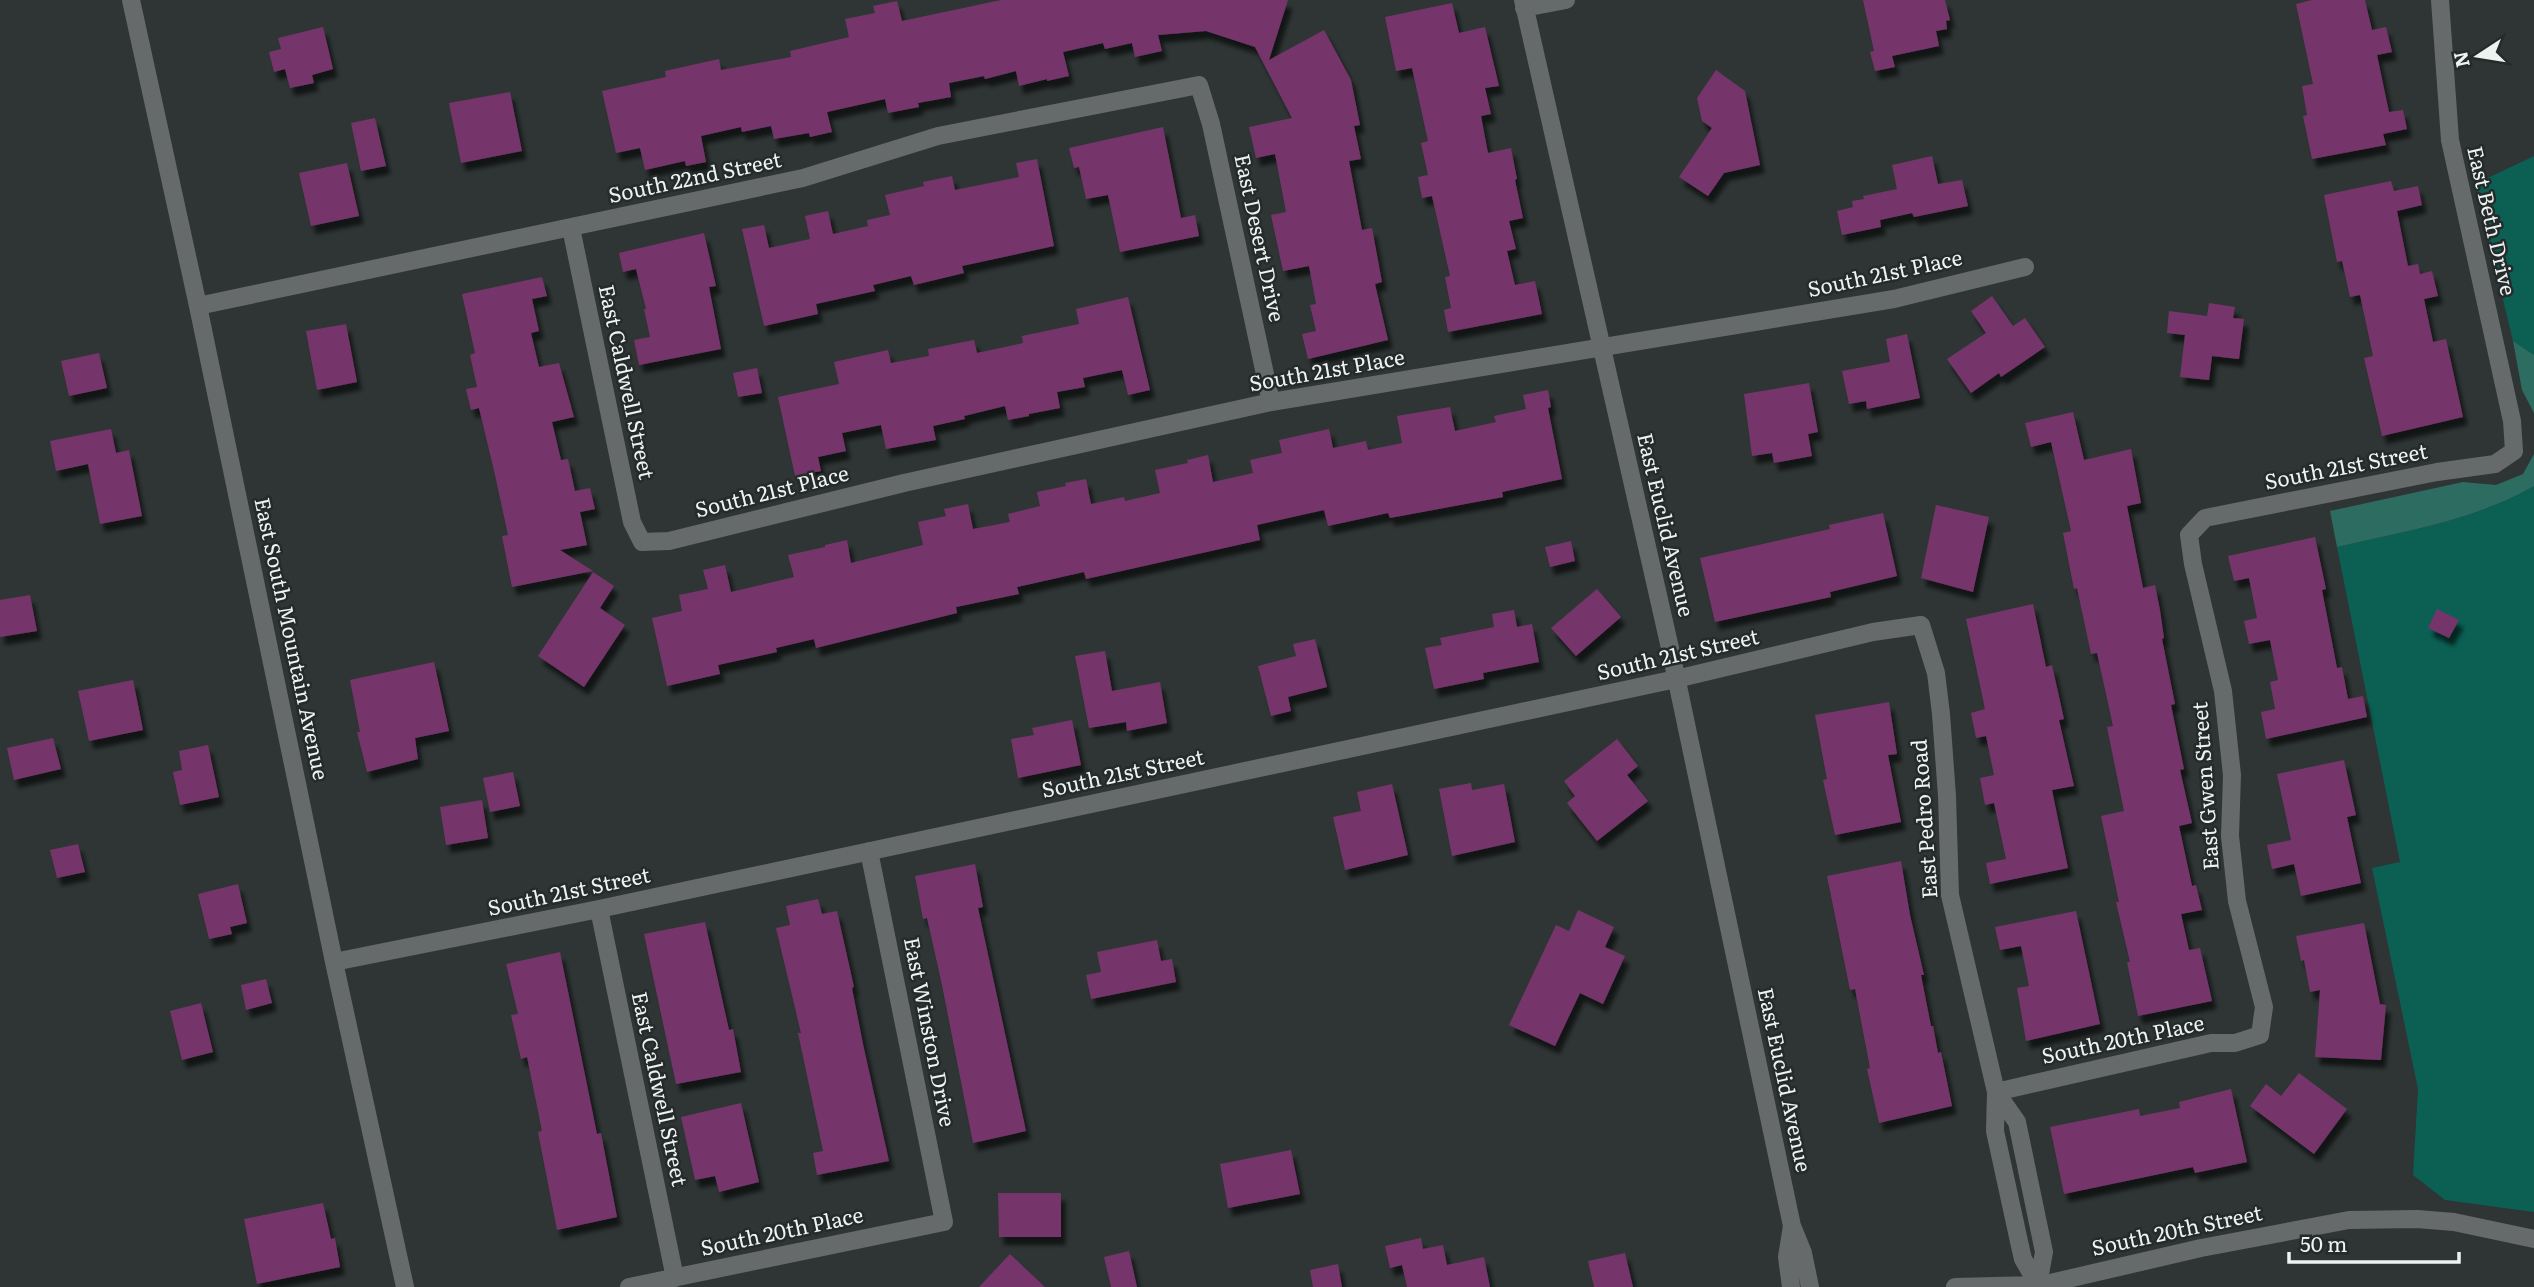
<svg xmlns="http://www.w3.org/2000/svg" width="2534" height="1287" viewBox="0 0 2534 1287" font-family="Literata,serif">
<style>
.green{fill:#0b5f53}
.forest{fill:#2d6c61}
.building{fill:#74366a;filter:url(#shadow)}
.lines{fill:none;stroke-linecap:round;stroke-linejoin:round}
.minor{stroke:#676a6a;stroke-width:18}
.labels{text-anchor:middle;stroke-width:5;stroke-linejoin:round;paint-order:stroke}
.street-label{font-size:21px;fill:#eef2f1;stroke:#242b2a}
</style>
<defs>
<filter id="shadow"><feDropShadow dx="4.5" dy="8" stdDeviation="2" flood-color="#0009"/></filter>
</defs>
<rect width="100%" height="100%" fill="#2e3534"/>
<path class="green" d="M2534 156V355L2513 341 2475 184Z
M2534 486V1212L2445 1200 2413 1175 2418 1089 2372 868 2400 862 2337 547C2404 531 2474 521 2534 486Z"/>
<path class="forest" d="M2513 341 2534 355V413L2522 390Z
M2534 454V486C2474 521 2404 531 2337 547L2330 511 2463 482 2496 485 2523 474Z"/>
<path class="building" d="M1001 0H1288L1269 60 1324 30 1351 80 1360 125 1354 126 1361 159 1349 161 1362 230 1372 228 1382 282 1375 284 1388 340 1308 359 1302 334 1316 331 1310 305 1316 304 1309 266 1283 271 1271 215 1286 212 1275 154 1256 158 1249 127 1292 118 1255 47 1206 31 1158 35 1162 51 1135 57 1132 43 1105 49 1103 43 1063 52 1069 76 1047 81V79L1019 86 1016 71 985 79 984 76 949 83 951 97 918 103 919 107 888 113 885 99 827 112 832 132 810 137 809 133 774 139 771 126 742 132 741 127 701 136 706 162 686 166 685 161 645 170 640 148 616 153 602 91 666 77 665 71 719 59 721 70 791 57 790 51 849 37 845 19 875 13 873 6 897 1 902 21Z
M1863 0H1945L1950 20 1946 21 1947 29 1936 31 1939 46 1892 56 1895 67 1875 71 1870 52 1874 51Z
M2312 0H2365L2372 30 2386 27 2392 52 2377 55 2389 112 2403 110 2407 129 2383 134 2386 145 2312 159 2303 116 2307 115 2302 86 2313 84 2296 4Z
M1452 3 1459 33 1485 27 1499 86 1485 88 1491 114 1481 116 1488 153 1511 148 1517 179 1515 180 1523 218 1509 221 1516 249 1507 251 1515 285 1535 281 1542 314 1448 332 1444 310 1451 308 1445 277 1450 276 1432 196 1422 198 1418 177 1428 175 1421 143 1428 141 1412 68 1396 71 1385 17Z
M323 27 333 69 312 75 314 83 290 88 285 69 274 72 269 52 281 49 278 38Z
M1716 70 1745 91 1760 165 1724 173 1708 196 1679 177 1712 128 1702 121 1697 98Z
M510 92 522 151 461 163 449 103Z
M375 118 386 166 361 171 351 123Z
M1163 127 1181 218 1195 215 1199 236 1120 252 1108 195 1086 199 1079 167 1074 168 1069 148Z
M1932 156 1938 184 1962 180 1968 206 1914 217 1912 213 1880 220 1881 227 1842 235 1837 211 1853 207 1852 201 1864 199 1863 196 1897 189 1892 165Z
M1037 159 1054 246 962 266 964 273 914 285 911 276 873 285 875 291 816 304 818 314 764 326 742 229 764 225 769 248 810 239 805 216 828 211 833 234 868 226 867 220 890 215 885 195 924 186 923 182 952 176 955 190 1019 177 1016 163Z
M347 163 359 216 311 226 299 173Z
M2391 181 2394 191 2418 186 2422 205 2397 211 2408 266 2418 264 2420 274 2432 271 2438 296 2424 299 2433 342 2446 339 2463 417 2382 436 2364 358 2373 356 2360 295 2350 297 2342 261 2337 262 2324 195Z
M704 233 716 286 709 287 721 349 639 365 634 340 650 337 644 309H646L636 269 623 272 619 253Z
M542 277 547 296 532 299 539 331 531 333 539 367 559 363 574 417 552 422 561 460 568 459 575 491 590 488 595 509 580 512 587 545 560 550 593 571 512 587 502 536 508 535 495 475 479 408 471 410 466 389 477 387 470 355 475 353 462 294Z
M1992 296 2013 326 2025 318 2045 347 2001 377 1999 373 1971 393 1947 359 1986 333 1971 311Z
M1128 297 1150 390 1128 395 1122 370 1083 378 1085 387 1057 392 1060 408 1029 414V416L1008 420 1005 406 964 416 965 419 933 426 936 440 886 449 881 425 842 433 846 451 818 457 821 471 795 476 778 397 839 384 834 362 888 350 891 363 929 356 928 349 974 340 977 353 1023 343 1022 336 1079 324 1076 309Z
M2209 303 2235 307 2233 318 2244 319 2239 359 2212 356 2209 380 2180 377 2185 335 2167 333 2169 311 2207 316Z
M346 324 357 382 317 390 306 331Z
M1907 334 1920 398 1867 409 1866 401 1849 404 1842 371 1890 362 1886 339Z
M99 353 107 388 69 396 61 361Z
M757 368 762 393 738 397 733 373Z
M1809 383 1818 432 1808 434 1812 456 1774 463 1772 453 1752 456 1744 394Z
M1548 390 1551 407 1548 408 1562 479 1502 492 1503 497 1390 518 1388 513 1328 526 1324 510 1257 525 1260 540 1086 579 1084 572 1017 587 1019 594 956 607 957 613 816 648 814 639 776 648 777 652 718 665 720 674 667 686 652 618 682 611 679 595 708 589 703 570 725 565 731 592 794 577 788 555 825 547V545L847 540 851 563 923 545 918 522 946 516 944 509 968 504 973 529 1010 522 1008 514 1040 506 1037 492 1066 486 1065 483 1086 479 1091 504 1124 497 1125 501 1160 493 1155 470 1188 463 1187 460 1208 455 1213 482 1253 473 1250 460 1282 453 1279 440 1329 429 1333 448 1366 441 1368 450 1402 443 1397 416 1450 407 1455 431 1496 422 1494 416 1526 409 1523 395Z
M2073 412 2084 460 2131 449 2141 503 2127 506 2143 588 2155 585 2160 610 2164 638 2162 639 2175 704 2171 705 2184 769 2180 770 2192 823 2179 826 2192 886 2196 885 2202 910 2181 914 2189 950 2200 948 2212 1001 2138 1016 2127 962H2130L2116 902H2119L2101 816 2124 811 2107 727 2113 726 2097 653 2091 654 2077 588 2074 589 2063 533 2071 531 2051 442 2031 447 2025 423Z
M111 429 116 453 129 450 142 516 100 524 88 464 56 471 50 441Z
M1936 505 1989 517 1973 592 1921 578Z
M1883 513 1897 576 1830 592 1831 597 1715 622 1700 558 1830 529 1829 525Z
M2315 537 2326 589 2322 590 2337 668 2342 667 2348 699 2363 696 2367 717 2266 739 2261 712 2275 709 2270 682 2278 680 2270 640 2249 644 2244 621 2257 618 2249 578 2234 581 2228 556Z
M1571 541 1575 561 1550 567 1545 547Z
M593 572 614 586 600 608 625 625 584 687 538 656Z
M1597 589 1621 617 1576 656 1551 628Z
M30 595 37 631 0 637V600Z
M2033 604 2046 667 2052 665 2064 719 2059 720 2074 786 2052 790 2068 868 1990 884 1986 863 2006 859 1994 803 1985 805 1980 778 1994 775 1986 736 1976 738 1971 713 1985 709 1966 619Z
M2437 609 2459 620 2449 638 2428 628Z
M1514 610 1517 627 1532 624 1539 662 1483 673 1484 679 1434 689 1425 648 1442 645 1440 638 1494 627 1492 614Z
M1315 639 1327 687 1288 697 1291 711 1271 716 1258 666 1296 656 1293 644Z
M1105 651 1112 691 1160 682 1167 723 1127 731 1126 722 1089 728 1075 656Z
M434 662 449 731 415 738 418 759 367 772 357 732H360L350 680Z
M133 680 143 730 89 741 78 691Z
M1889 702 1897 754 1888 755 1901 822 1835 835 1823 780 1827 779 1815 715Z
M1072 720 1081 765 1018 778 1011 739 1034 735 1032 728Z
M53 738 61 769 14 780 7 748Z
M1617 739 1638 766 1627 775 1648 801 1597 841 1567 803 1575 796 1564 781Z
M208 745 219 797 180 805 173 772 182 770 179 751Z
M2344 760 2356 815 2347 817 2361 883 2301 896 2294 864 2272 869 2267 845 2291 840 2277 774Z
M513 772 520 806 490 812 483 778Z
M1471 783 1472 790 1504 784 1515 842 1452 856 1439 789Z
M1392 784 1408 855 1345 870 1333 817 1361 811 1357 792Z
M482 800 488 838 446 845 440 807Z
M78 844 85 872 57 878 50 850Z
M1901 861 1910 915 1924 975H1921L1931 1026H1933L1938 1053 1941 1052 1952 1106 1879 1123 1867 1069 1870 1068 1855 989 1850 990 1827 876Z
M975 864 983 907 978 908 1026 1131 973 1143 942 985 927 918 923 919 915 876Z
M238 884 247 923 230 927 232 934 209 939 198 894Z
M818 899 822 914 837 911 854 987 852 988 863 1044 889 1161 817 1175 813 1153 823 1151 798 1033H801L776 928 790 925 786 906Z
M1578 910 1614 927 1605 947 1625 956 1603 1004 1580 993 1555 1046 1509 1025 1556 925 1569 931Z
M2076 911 2100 1024 2026 1041 2017 988 2029 986 2021 946 2000 950 1995 927Z
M705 922 729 1030 733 1029 741 1072 676 1084 644 934Z
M2364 923 2380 1004 2386 1005 2381 1060 2315 1057 2320 990 2310 992 2304 960 2301 961 2296 936Z
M1157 940 1161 961 1172 959 1176 982 1091 999 1086 975 1101 972 1097 952Z
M560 952 597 1134 601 1133 617 1217 557 1230 538 1132 542 1131 527 1057 521 1059 511 1015 518 1014 506 964Z
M266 979 272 1003 246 1010 241 985Z
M201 1003 213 1052 182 1060 170 1011Z
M2299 1073 2347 1109 2314 1154 2250 1106 2266 1084 2281 1096Z
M2231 1089 2247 1162 2195 1173 2193 1167 2064 1194 2050 1127 2139 1109 2140 1116 2180 1108 2179 1102Z
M741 1103 759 1182 719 1192 715 1176 695 1180 681 1117Z
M1291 1150 1300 1194 1228 1208 1220 1164Z
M998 1193H1061V1237H999Z
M323 1203 331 1239 335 1238 340 1267 257 1284 244 1219Z
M1421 1238 1423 1249 1443 1245 1447 1265 1484 1257 1490 1287H1407L1402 1265 1390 1268 1385 1246Z
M1129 1251 1137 1287H1111L1104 1257Z
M1625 1253 1633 1287H1594L1588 1261Z
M1010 1254 1045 1287H979Z
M1338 1264 1342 1287H1313L1310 1270Z"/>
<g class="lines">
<path class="minor" d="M131 0 198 306 334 962 405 1287
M1523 0 1670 648 1792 1226 1803 1253 1810 1287
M1524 8 1566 0
M571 228 632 522 642 542 669 541 904 483 1271 402 1894 299 2025 267
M198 306 803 178 938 136 1199 85 1211 124 1271 402
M599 909 675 1278
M334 962 599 909 1676 679 1873 632 1921 625 1936 673 1941 714 1947 796 1950 895 1996 1092 1995 1131 2020 1246 2023 1259 2038 1285
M1996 1092 2211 1043H2235L2260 1035 2264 1007 2237 901 2230 836 2232 775 2223 691 2193 564 2189 535 2205 518 2437 472 2495 464 2514 451 2512 421 2450 140 2440 0
M1996 1092 2017 1122 2044 1252 2038 1285
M629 1287 944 1222 869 851
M1791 1287 1787 1257 1792 1226
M1955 1287 2038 1285
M2033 1287 2201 1248 2349 1220 2417 1219 2454 1222 2534 1239"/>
</g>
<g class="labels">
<g class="street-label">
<text transform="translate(695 178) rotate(-12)" y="7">South 22nd Street</text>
<text transform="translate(2491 221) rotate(77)" y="7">East Beth Drive</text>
<text transform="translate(1259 238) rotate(78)" y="7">East Desert Drive</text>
<text transform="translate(1885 274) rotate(-12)" y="7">South 21st Place</text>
<text transform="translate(1327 371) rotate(-10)" y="7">South 21st Place</text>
<text transform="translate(626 382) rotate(78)" y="7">East Caldwell Street</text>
<text transform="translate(2346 467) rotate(-11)" y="7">South 21st Street</text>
<text transform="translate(772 492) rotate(-14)" y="7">South 21st Place</text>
<text transform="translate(1665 525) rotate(77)" y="7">East Euclid Avenue</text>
<text transform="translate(291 639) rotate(78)" y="7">East South Mountain Avenue</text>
<text transform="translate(1678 655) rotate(-13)" y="7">South 21st Street</text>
<text transform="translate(1123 774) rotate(-12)" y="7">South 21st Street</text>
<text transform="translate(2206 786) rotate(-94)" y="7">East Gwen Street</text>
<text transform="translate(1925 819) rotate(-94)" y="7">East Pedro Road</text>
<text transform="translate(569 892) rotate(-12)" y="7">South 21st Street</text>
<text transform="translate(929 1032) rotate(79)" y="7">East Winston Drive</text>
<text transform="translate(2123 1040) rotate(-12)" y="7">South 20th Place</text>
<text transform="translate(1784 1080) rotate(78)" y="7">East Euclid Avenue</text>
<text transform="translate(659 1089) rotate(78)" y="7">East Caldwell Street</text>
<text transform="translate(2177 1231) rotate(-12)" y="7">South 20th Street</text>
<text transform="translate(782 1232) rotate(-12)" y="7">South 20th Place</text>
</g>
</g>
<g transform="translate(2478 56) rotate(258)" stroke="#242b2a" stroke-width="5" paint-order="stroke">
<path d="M0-5L12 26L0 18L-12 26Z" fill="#eef2f1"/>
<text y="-10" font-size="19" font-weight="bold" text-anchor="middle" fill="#eef2f1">N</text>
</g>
<path d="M2289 1252v10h170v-10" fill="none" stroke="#eef2f1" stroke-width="3.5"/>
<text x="2300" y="1252" font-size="21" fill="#eef2f1" stroke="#242b2a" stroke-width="5" paint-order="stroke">50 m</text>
</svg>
